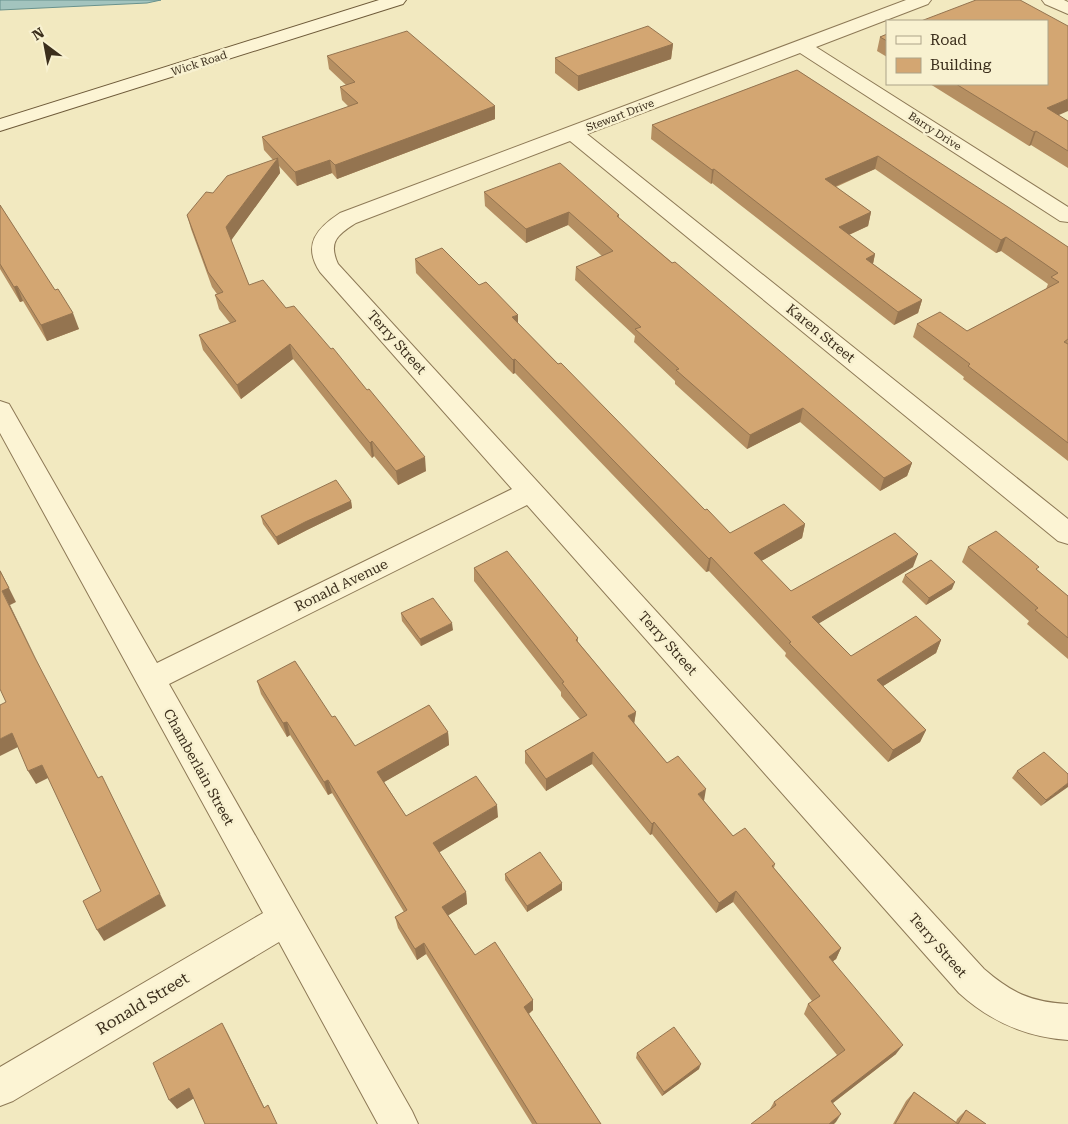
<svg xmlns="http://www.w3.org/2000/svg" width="1068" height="1124" viewBox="0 0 1068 1124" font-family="'Roboto Serif',serif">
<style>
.water{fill:#a3c4be;stroke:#69928d}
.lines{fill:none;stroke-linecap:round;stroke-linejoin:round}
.street-casing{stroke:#8d7956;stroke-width:2}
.secondary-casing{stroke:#6e5a39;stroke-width:2}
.street{fill:#fcf4d4;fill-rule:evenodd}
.secondary{fill:#fcf4d4;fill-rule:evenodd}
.wall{fill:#b58f62}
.shaded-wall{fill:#947450}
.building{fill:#d3a672;stroke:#947450}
.labels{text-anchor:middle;stroke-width:5;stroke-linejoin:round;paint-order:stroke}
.far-street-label{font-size:11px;fill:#3b2e1c;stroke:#f8f1d0}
.street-label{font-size:14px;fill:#3b2e1c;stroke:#f8f1d0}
.near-street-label{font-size:16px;fill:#3b2e1c;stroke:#f8f1d0}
</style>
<rect width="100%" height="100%" fill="#f2e9c0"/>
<path class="water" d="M0 0H161L147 3 0 10Z"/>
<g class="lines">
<g class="street-casing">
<path id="street" d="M906 0H931L928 4 816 47 1068 207V222L1060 221 800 53 587 134 1068 519V544L1058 541 570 141 356 223C337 235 328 242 338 264L984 969C1012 993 1031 1002 1068 1004V1040C1026 1037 991 1022 959 993L527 505 169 684 412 1111 418 1124H378L279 942 13 1101 0 1106V1067L263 913 0 433V401L9 404 157 663 512 489 320 272C302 245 317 228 340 213Z
M1042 0H1064L1068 2V14L1045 4Z"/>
</g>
<g class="secondary-casing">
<path id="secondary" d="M379 0H406L403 4 0 131V119Z"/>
</g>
<use href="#street" class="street"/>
<use href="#secondary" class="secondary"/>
</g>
<path class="wall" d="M887 34V57L877 51 880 37Z
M673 44 671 59 578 91 555 73V58Z
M327 56 495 106V119L337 179 332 173 297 186 279 166 280 173 231 240 249 285 286 308 426 471 398 485 374 456 372 458 293 359 241 399 203 350 199 335 230 323 219 309 215 295 217 294 212 287 191 229 187 215 213 193 273 160 264 150 262 137 349 107 342 100 340 87 346 85 329 69Z
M797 70 1068 247V461L963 379 964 377 913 337 917 324 967 331 1046 289 1048 284 1001 251 996 253 875 169 836 187 871 212 868 226 849 235 875 254 873 264 922 300 918 313 894 325 712 183 711 184 651 139 652 125Z
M930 84H1047L1058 115 1068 121V168L1031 145 1029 146Z
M484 192 619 215V218L912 463 907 476 880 491 800 422 747 449 675 384V381L634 342 635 336 575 280 576 267 602 256 568 225 526 243 485 206Z
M0 205 79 329 47 341 23 301 20 302 0 269Z
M415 259 479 285 705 510 730 533 805 524 802 538 761 561 791 591 913 567 819 623 851 656 941 640 936 653 883 686 926 730 920 742 888 762 785 656 786 653 709 571 706 572 515 373 513 374 416 273Z
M351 501 352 508 307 530 278 545 263 524 261 516Z
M968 547 1037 570 1068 596V659L1027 624 1029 621 962 562Z
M474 568 578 638V642L636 712 634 724 667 763 704 801 733 836 775 864 774 868 841 948 836 959 833 961 896 1054 833 1103 836 1122 770 1109 774 1102 837 1055 804 1014 808 1004 812 1001 733 902 716 913 652 834 650 835 592 764 546 791 525 763V751L580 719 561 696V692L474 581Z
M905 575 952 589 926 605 902 582Z
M401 613 453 630 421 646 402 621Z
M257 681 332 717 355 746 448 732 449 745 384 782 406 816 498 817 439 852 466 892 467 904 448 915 475 955 533 1000V1010L529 1014 601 1124H532L426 954 417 960 398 928 395 917 404 912 332 793 328 795 290 735 287 737 261 694Z
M1017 771 1068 774 1041 806 1012 778Z
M505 874 562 890 527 912 505 880Z
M637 1053 699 1069 662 1096 636 1058Z
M914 1092 956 1122 957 1119 966 1110 986 1124H893L906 1101Z"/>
<path class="shaded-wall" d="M673 44 671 59 578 91V76Z
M1068 99V111L1043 122 1047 108Z
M495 106V119L337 179 335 165Z
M1036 131 1031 145 1029 146 1034 132Z
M878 156 875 169 822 192 825 179Z
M278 158 280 173 230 242 226 227Z
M330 160 332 173 297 186 295 172Z
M714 169 712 183 711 184 712 170Z
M569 212 568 225 526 243V229Z
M871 212 868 226 835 241 839 227Z
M1006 237 1001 251 996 253 1001 240Z
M875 254 872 268 866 259Z
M17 286 23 301 20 302 14 287Z
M922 300 918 313 894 325 898 312Z
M73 313 79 329 47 341 41 325Z
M518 315V329L512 317Z
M290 344 293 359 241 399 237 385Z
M515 359V373L513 374V360Z
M803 408 800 422 747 449 750 435Z
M372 441 374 456 372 458 370 443Z
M425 457 426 471 398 485 396 471Z
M912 463 907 476 880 491 884 478Z
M351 501 352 508 307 530 278 545 276 537 305 522Z
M805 524 802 538 751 567 754 553Z
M918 554 913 567 808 630 812 617Z
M711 557 709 571 706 572 709 559Z
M0 570 16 602 10 605 42 671 2 591Z
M955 582 952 589 926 605 929 598Z
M452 623 453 630 421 646 420 639Z
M941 640 936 653 872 693 877 680Z
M636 712 634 724 628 716Z
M287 722 290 735 287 737 283 723Z
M926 730 920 742 888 762 893 750Z
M448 732 449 745 379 785 377 772Z
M12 733 20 746 0 756V739Z
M593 752 592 764 546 791V779Z
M42 765 50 777 36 784 28 771Z
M102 776 166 906 104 941 97 930 160 894Z
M328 780 332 793 328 795 324 782Z
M1068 783V787L1041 806 1046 800Z
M706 789 704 801 698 794Z
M497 805 498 817 435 855 433 843Z
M654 822 652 834 650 835 652 824Z
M562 883V890L527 912V906Z
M736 891 733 902 716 913 719 903Z
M466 892 467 904 444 918 442 907Z
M424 943 426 954 417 960 415 949Z
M841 948 836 959 825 967 829 957Z
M533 1000V1010L524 1017V1007Z
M222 1023 228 1034 269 1117 264 1108Z
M903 1045 896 1054 825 1109 831 1101Z
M701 1064 699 1069 662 1096 664 1092Z
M189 1088 196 1097 177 1109 169 1100Z
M841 1114 836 1122 834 1124H829Z"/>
<path class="building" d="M976 0H1020L1068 26V99L1047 108 1068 121V151L1036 131 1034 132 956 84H1047V21H921Z
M648 26 673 44 578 76 555 58Z
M407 31 495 106 335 165 330 160 295 172 262 137 358 103 340 87 355 82 327 56Z
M887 34V41L880 37Z
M797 70 1008 207 1068 247V339L1064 342 1068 344V443L968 366 970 364 917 324 940 312 967 331 1059 282 1051 277 1058 273 1006 237 1001 240 878 156 825 179 871 212 839 227 875 254 866 259 922 300 898 312 714 169 712 170 652 125Z
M278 158 226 227 249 285 263 280 286 308 294 306 331 349 333 348 367 390 369 389 425 457 396 471 372 441 370 443 290 344 237 385 199 335 236 321 215 295 223 292 208 272 187 215 206 192 213 193 227 176Z
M560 163 619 215 617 216 672 263 675 262 912 463 884 478 803 408 750 435 676 370 679 369 635 329 641 327 576 267 613 251 569 212 526 229 484 192Z
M0 205 55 290 58 289 73 313 41 325 17 286 14 287 0 264Z
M442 248 479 285 486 282 518 315 512 317 558 364 561 363 705 510 707 509 730 533 784 504 805 524 754 553 791 591 895 533 918 554 812 617 851 656 916 616 941 640 877 680 926 730 893 750 789 643 791 642 711 557 709 559 515 359 513 360 415 259Z
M336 480 351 501 305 522 276 537 261 516Z
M996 531 1039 567 1036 569 1068 596V638L1035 610 1038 608 968 547Z
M507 551 578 638 576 640 636 712 628 716 667 763 678 756 706 789 698 794 733 836 745 828 775 864 772 866 841 948 829 957 903 1045 831 1101 841 1114 829 1124H751L776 1105 774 1102 845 1050 808 1004 820 996 736 891 719 903 654 822 652 824 593 752 546 779 525 751 587 715 562 683 564 682 474 568Z
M931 560 955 582 929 598 905 575Z
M0 571 9 588 2 591 35 658 98 778 102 776 160 894 97 930 83 901 101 891 42 765 28 771 12 733 0 739V705L6 702 0 689Z
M433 598 452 623 420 639 401 613Z
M295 661 332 717 335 716 355 746 429 705 448 732 377 772 406 816 476 776 497 805 433 843 466 892 442 907 475 955 495 942 533 1000 524 1007 601 1124H537L424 943 415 949 395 917 407 910 328 780 324 782 287 722 283 723 257 681Z
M1044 752 1068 774V783L1046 800 1017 771Z
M540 852 562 883 527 906 505 874Z
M222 1023 264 1108 268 1105 277 1124H205L189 1088 169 1100 153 1063Z
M674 1027 701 1064 664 1092 637 1053Z
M914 1092 958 1124H895Z
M966 1110 986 1124H958Z"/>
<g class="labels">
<g class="far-street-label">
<text transform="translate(199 63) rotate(-18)" y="4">Wick Road</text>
<text transform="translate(620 115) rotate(-21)" y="4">Stewart Drive</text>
<text transform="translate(935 131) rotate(33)" y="4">Barry Drive</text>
</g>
<g class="street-label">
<text transform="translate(821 333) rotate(39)" y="5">Karen Street</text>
<text transform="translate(397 342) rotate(48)" y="5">Terry Street</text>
<text transform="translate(341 585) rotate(-26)" y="5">Ronald Avenue</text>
<text transform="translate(668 643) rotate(48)" y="5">Terry Street</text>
<text transform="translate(199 767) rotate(61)" y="5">Chamberlain Street</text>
<text transform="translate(938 945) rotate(49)" y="5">Terry Street</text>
</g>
<g class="near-street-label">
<text transform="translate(142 1003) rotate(-31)" y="6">Ronald Street</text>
</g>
</g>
<rect x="886" y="20" width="162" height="65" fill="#f8f1d0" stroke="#aca388"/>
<rect x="896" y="36" width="25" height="8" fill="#fcf4d4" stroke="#aca388"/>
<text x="930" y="45" font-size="15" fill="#3b2e1c">Road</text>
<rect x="896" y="58" width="25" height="15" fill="#d3a672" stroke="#aca388"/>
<text x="930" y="70" font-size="15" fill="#3b2e1c">Building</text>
<g transform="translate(45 45) rotate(328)" stroke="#f8f1d0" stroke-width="4" paint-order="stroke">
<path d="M0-4L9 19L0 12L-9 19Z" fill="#3b2e1c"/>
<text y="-8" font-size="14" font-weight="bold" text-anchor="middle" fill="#3b2e1c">N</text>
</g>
</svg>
